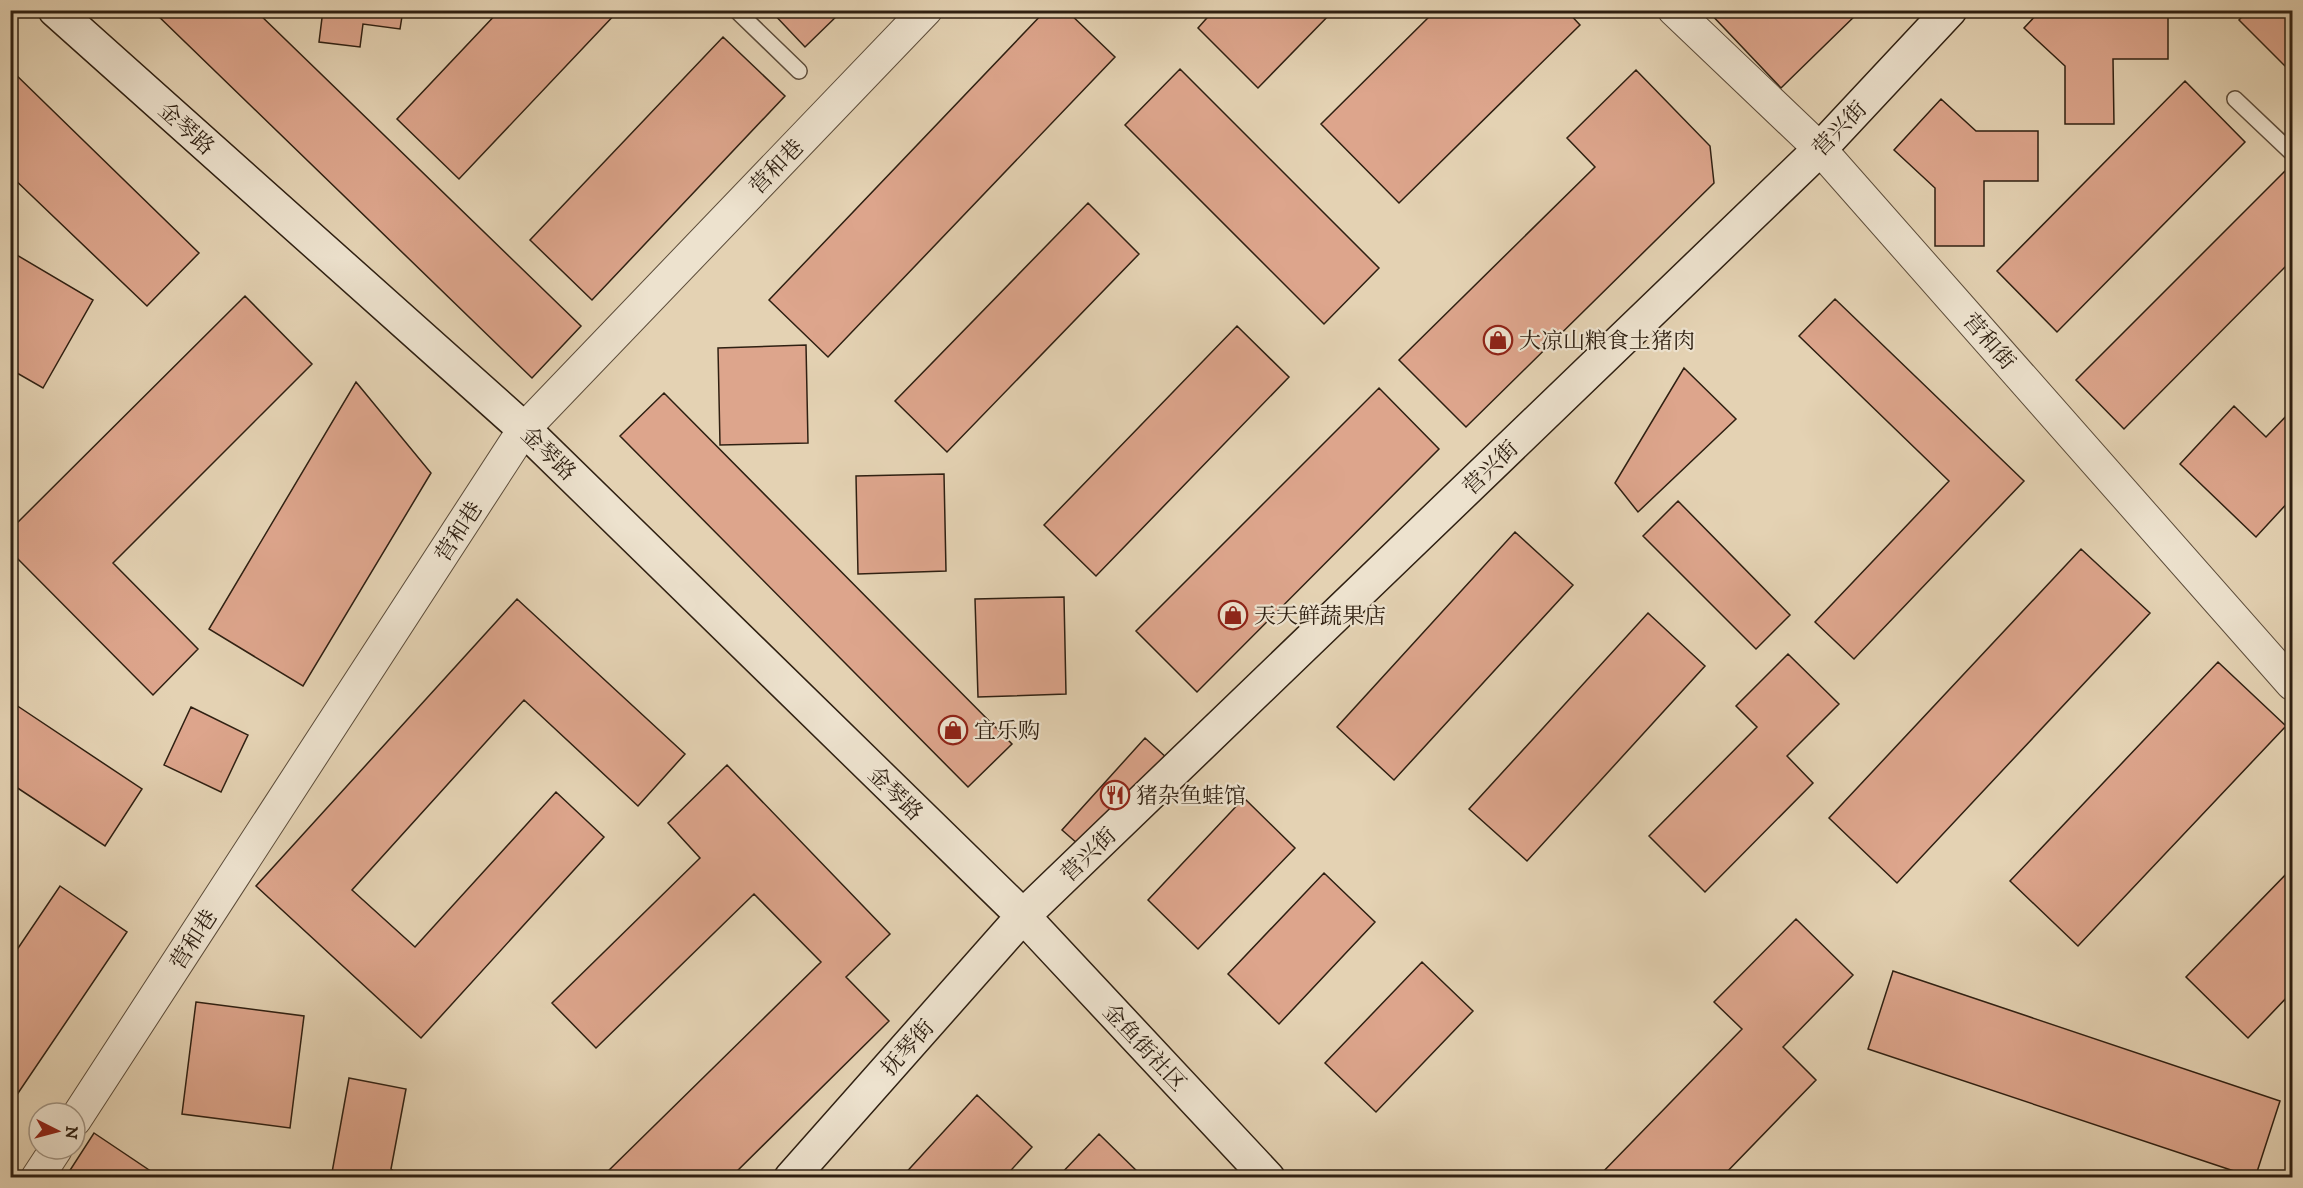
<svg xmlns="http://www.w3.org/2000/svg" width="2303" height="1188" viewBox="0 0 2303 1188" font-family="'IM FELL DW Pica','Noto Serif SC',serif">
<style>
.building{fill:#dda58c;stroke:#2f2012;stroke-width:1.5}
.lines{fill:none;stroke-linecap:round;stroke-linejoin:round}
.lane-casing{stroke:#5c4c3a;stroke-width:18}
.street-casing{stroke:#5c4c3a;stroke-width:34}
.secondary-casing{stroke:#2f2012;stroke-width:36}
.lane{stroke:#ede2ce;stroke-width:15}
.street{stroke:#ede2ce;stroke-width:32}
.secondary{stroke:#ede2ce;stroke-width:33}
.labels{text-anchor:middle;stroke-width:4.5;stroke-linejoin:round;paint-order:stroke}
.street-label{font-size:22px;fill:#2f2012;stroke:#ede2ce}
.poi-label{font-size:22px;fill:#2f2012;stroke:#ede2ce;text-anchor:start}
</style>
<rect width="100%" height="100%" fill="#e4d2b3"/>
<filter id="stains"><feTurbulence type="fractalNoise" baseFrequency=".00333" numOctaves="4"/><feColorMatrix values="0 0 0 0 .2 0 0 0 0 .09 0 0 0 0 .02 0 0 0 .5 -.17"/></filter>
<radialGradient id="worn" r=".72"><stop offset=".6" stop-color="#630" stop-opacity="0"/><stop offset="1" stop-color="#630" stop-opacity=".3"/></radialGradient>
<path class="building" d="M152 10H255L581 326 532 378Z
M323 10H403L400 29 363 24 360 47 319 42Z
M500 10H619L459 179 397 119Z
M770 10H843L805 47Z
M1046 10H1066L1115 57 828 357 769 300Z
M1214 10H1334L1258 88 1198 28Z
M1436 10H1566L1580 25 1399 203 1321 124Z
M1707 10H1861L1781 88Z
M2041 10H2168V59H2113L2114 124H2065V66L2024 28Z
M2248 10H2292V68L2290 71 2239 20Z
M723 37 785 96 592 300 530 240Z
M10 69 199 253 147 306 10 175Z
M1180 69 1379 268 1324 324 1125 125Z
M1636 70 1710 146 1714 183 1466 427 1399 360 1595 167 1567 138Z
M2185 81 2245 142 2057 332 1997 271Z
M1941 99 1976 131H2038V181H1984V246H1935V188L1894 150Z
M2290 166 2292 169V260L2124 429 2076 380Z
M1088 203 1139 254 947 452 895 401Z
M10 251 93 300 43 388 10 369Z
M245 296 312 364 113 563 198 649 153 695 10 551V530Z
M1835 299 2024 481 1854 659 1815 622 1949 481 1799 336Z
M1237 326 1289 377 1096 576 1044 525Z
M806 345 808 443 720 445 718 348Z
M1684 368 1736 419 1638 512 1615 483Z
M356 382 431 473 303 686 209 629Z
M1379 388 1439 449 1197 692 1136 631Z
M664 393 1012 744 968 787 620 436Z
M2234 406 2266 437 2292 410V498L2256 537 2180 464Z
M944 474 946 571 858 574 856 476Z
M1678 501 1790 615 1756 649 1643 536Z
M1515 532 1573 585 1394 780 1337 727Z
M2081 549 2150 613 1897 883 1829 818Z
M1064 597 1066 694 978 697 975 599Z
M517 599 685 754 638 806 524 700 352 890 415 947 556 792 604 837 421 1038 256 886Z
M1648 613 1705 666 1527 861 1469 809Z
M1788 654 1839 704 1787 756 1813 783 1705 892 1649 836 1757 727 1736 706Z
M2218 662 2286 726 2078 946 2010 881Z
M10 701 142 789 105 846 10 783Z
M191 707 248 735 221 792 164 765Z
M1145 738 1168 759 1086 851 1062 830Z
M727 765 890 934 846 977 889 1021 730 1178H601L821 962 754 894 596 1048 552 1003 700 858 668 823Z
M1244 798 1295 848 1198 949 1148 900Z
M2292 868V992L2248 1038 2186 977Z
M1324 873 1375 922 1279 1024 1228 974Z
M60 886 127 932 10 1105V960Z
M1796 919 1853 975 1783 1047 1816 1080 1721 1178H1597L1742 1029 1714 1002Z
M1422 962 1473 1011 1376 1112 1325 1063Z
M1893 971 2280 1101 2255 1178 1868 1049Z
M196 1002 304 1016 290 1128 182 1114Z
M349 1078 406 1089 391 1169 403 1178H331Z
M977 1095 1032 1147 1004 1178H901Z
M94 1133 161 1178H65Z
M1099 1134 1144 1178H1057Z"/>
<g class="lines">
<g class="lane-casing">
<path id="lane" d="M736 10 799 71
M2235 99 2292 153"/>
</g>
<g class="street-casing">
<path id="street" d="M1674 10 1820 149 2292 684
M75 1120 524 429 926 10
M37 1178 56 1149"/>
</g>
<g class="secondary-casing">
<path id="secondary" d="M55 10 524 429 1023 916 1268 1178
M791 1178 1023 916 1820 149 1950 10"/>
</g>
<use href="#lane" class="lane"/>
<use href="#street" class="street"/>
<use href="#secondary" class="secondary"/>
</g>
<defs>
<g id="shop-ring" transform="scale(1.5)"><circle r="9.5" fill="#ede2ce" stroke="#8f2418" stroke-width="1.5"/><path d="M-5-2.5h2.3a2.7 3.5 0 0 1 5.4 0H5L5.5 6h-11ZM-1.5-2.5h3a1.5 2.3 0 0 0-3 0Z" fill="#8f2418"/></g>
<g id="restaurant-ring" transform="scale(1.5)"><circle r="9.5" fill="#ede2ce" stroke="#8f2418" stroke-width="1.5"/><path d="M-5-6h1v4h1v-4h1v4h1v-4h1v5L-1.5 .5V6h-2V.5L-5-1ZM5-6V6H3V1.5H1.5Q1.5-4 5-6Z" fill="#8f2418"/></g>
</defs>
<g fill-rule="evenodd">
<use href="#shop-ring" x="1498" y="340"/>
<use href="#shop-ring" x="1233" y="615"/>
<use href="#shop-ring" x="953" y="730"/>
<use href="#restaurant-ring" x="1115" y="795"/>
</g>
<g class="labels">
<g class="street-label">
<text transform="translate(187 128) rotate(42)" y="8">金琴路</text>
<text transform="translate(1839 128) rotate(-46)" y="8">营兴街</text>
<text transform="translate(776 166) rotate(-46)" y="8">营和巷</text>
<text transform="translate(1990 341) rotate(49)" y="8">营和街</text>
<text transform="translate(549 453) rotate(44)" y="8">金琴路</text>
<text transform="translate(1490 467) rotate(-44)" y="8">营兴街</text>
<text transform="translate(458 531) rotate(-57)" y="8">营和巷</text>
<text transform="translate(896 793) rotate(44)" y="8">金琴路</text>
<text transform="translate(1088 854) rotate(-44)" y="8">营兴街</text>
<text transform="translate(193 939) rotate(-57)" y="8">营和巷</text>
<text transform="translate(907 1047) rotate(-48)" y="8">抚琴街</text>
<text transform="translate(1145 1047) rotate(47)" y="8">金鱼街社区</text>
</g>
<g class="poi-label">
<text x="1519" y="348">大凉山粮食土猪肉</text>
<text x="1254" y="623">天天鲜蔬果店</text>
<text x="974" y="738">宜乐购</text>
<text x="1136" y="803">猪杂鱼蛙馆</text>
</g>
</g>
<rect width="2303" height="1188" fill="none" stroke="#e4d2b3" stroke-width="36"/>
<rect x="12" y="12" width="2279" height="1164" fill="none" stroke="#2f2012" stroke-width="3"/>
<rect x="18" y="18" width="2267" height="1152" fill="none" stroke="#2f2012" stroke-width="1.5"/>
<g transform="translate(57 1131) rotate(96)"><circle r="28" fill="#ede2ce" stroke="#a19483" stroke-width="1.5"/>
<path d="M0-4.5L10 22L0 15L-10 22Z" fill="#8f2418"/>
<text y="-9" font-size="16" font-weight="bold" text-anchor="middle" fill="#2f2012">N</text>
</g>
<rect width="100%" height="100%" filter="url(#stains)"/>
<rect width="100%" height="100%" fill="url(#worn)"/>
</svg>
